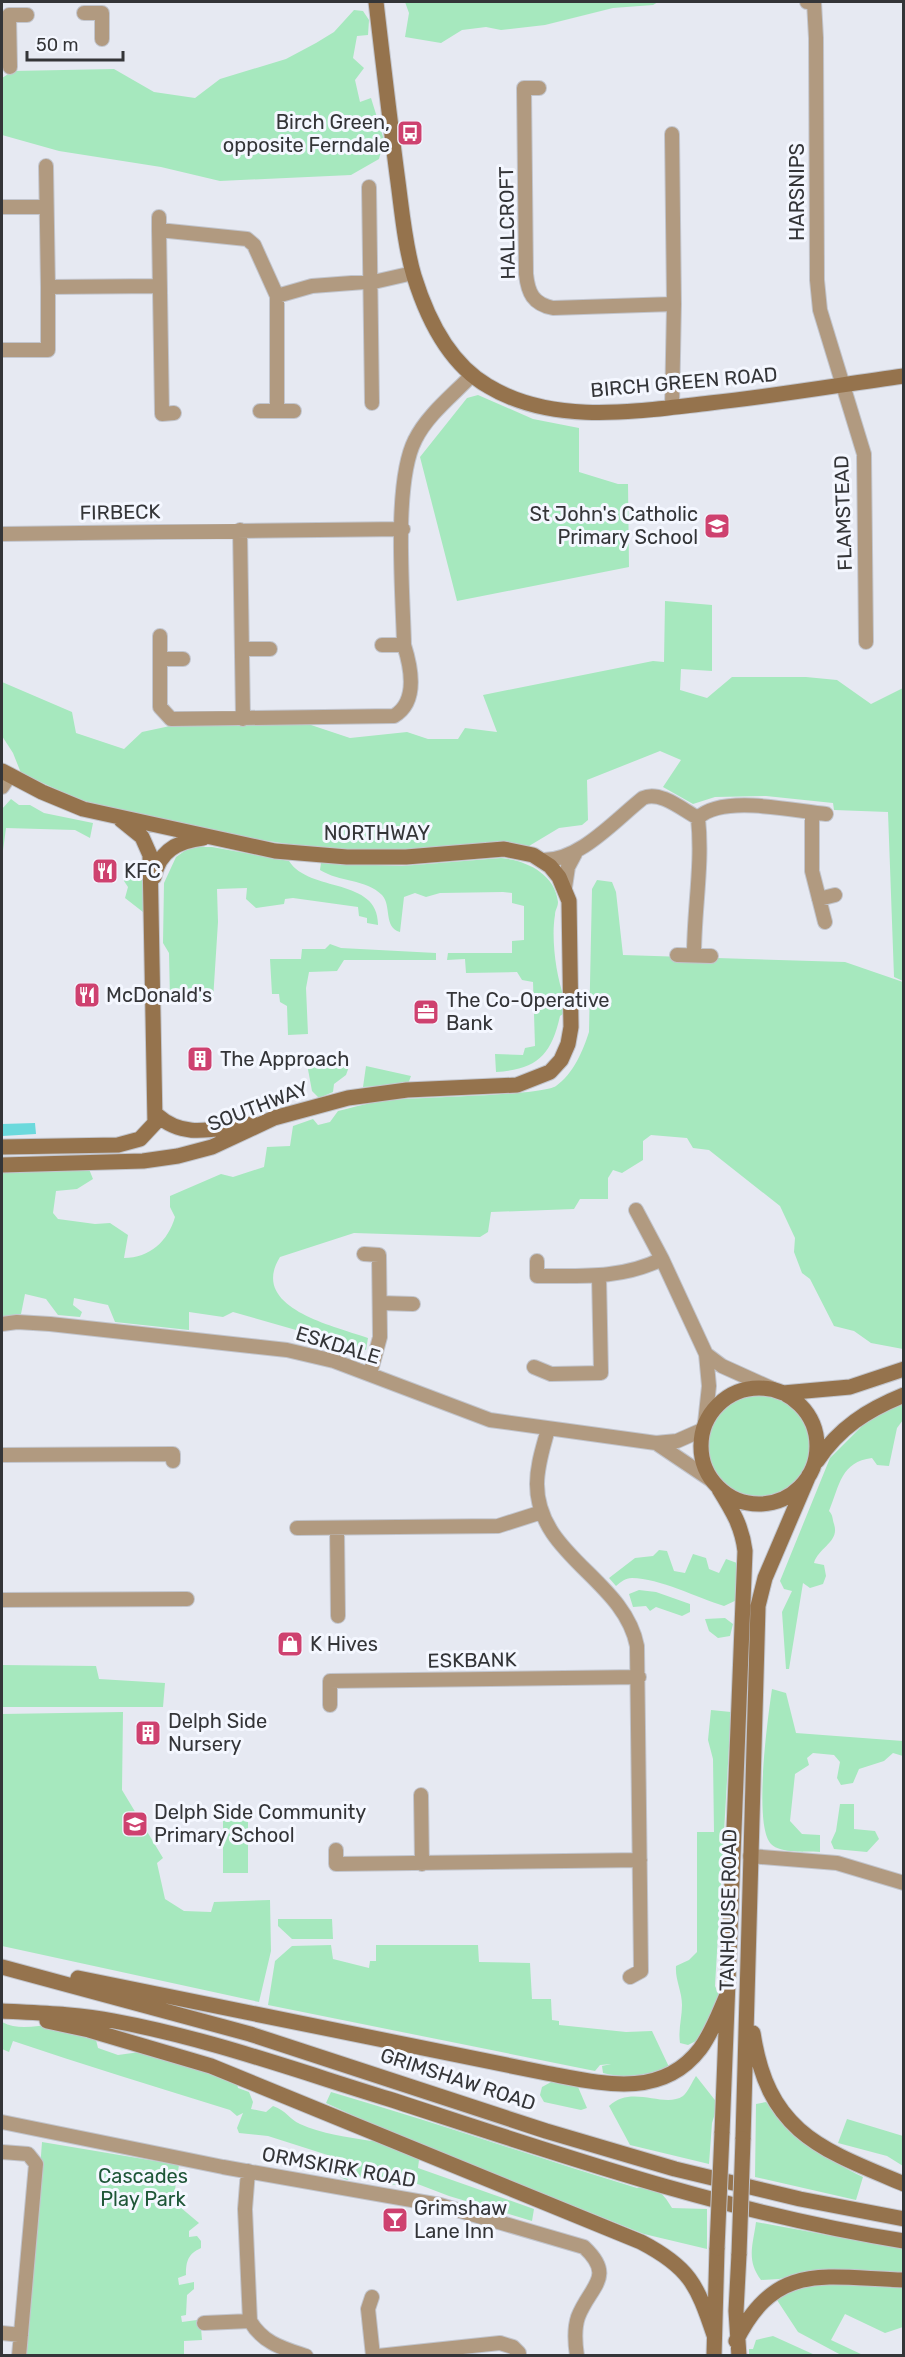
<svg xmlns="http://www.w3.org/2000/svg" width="905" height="2357" viewBox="0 0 905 2357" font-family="Rubik,sans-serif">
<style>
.green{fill:#a6e8be}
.water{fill:#6bd9dc}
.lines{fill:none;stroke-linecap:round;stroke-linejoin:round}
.street-casing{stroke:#c2c5cd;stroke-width:16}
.secondary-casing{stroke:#c2c5cd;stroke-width:17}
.street{stroke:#b19a80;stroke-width:14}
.secondary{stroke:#95734d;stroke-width:15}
.secondary-bridge-casing{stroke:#c2c5cd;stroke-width:17;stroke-linecap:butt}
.secondary-bridge{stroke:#95734d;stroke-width:15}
.labels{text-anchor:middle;stroke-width:6;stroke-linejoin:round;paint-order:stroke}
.poi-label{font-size:20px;fill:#343538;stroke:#f4f7ff;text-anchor:start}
.street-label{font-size:20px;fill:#343538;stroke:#f4f7ff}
.park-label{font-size:20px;fill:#1e5637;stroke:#f4f7ff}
</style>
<rect width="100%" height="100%" fill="#e6e9f2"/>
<path class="green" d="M405 2H658L653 5 613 8 545 25 501 30 486 27 462 30 441 43 405 37 409 13Z
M354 10 363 11 369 20 368 35 357 36 353 58 364 68 355 80 360 102 371 98 384 140 379 159 351 175 220 181 161 167 59 151 2 135V78L13 71 114 69 154 92 195 98 220 79 286 59 316 43 334 32Z
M478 395 533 419 579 428V472L618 484H628L629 567 457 601 420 457 467 398Z
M665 601 712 605V671L681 669 680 690 707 698 732 677H806L837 680 871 704 903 688V981L894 977 888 812 834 810 833 803 766 796 715 797 693 804 663 787 681 760 660 751 587 780 588 820 582 825 559 828 529 846 497 844 392 850H330L220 834 84 802 21 773 13 753 2 736V682L72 712 76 733 124 749 142 732 170 726 308 724 350 738 407 732 428 739H458L465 728 497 732 483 695 653 661 664 662Z
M11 799 19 805H30L44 813 93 823 90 838 75 830 6 828 2 858V809Z
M198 847H212L289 861C309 893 379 877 378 925L367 923V918L359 916 358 907 293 898 285 899 284 904 256 908 246 899 247 888 217 889 218 922 213 1000H170L169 953 163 943 164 883 176 857 186 850Z
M501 858C525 860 555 873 558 902 558 907 555 910 555 915 551 938 556 976 564 997L561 1001 567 1006 566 1012 560 1016C551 1056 537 1069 496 1072L495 1054 523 1055 525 1048 535 1046 533 982 522 980 517 972 466 973 465 959 447 960 448 953H512V941L524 940V906L512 903V893L503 892 440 893 426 897 415 893 404 897 400 932C383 927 392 906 382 895 366 879 339 882 320 870L321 863 402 866Z
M137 876 147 878 148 911 143 912 125 898 128 887 124 881 126 877Z
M597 880 612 882 616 892 623 955 845 962 903 982V1349L871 1343 854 1331 834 1326 810 1279 802 1273 794 1252 795 1238 780 1206 709 1150 693 1148 687 1138 651 1135 643 1141V1160L622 1173 613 1170 608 1178V1199H580L574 1209 491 1212 488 1232 480 1237 354 1233 280 1257C248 1308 335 1326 368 1338L366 1350 233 1312 223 1317 189 1312V1330L115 1322 108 1305 74 1298 73 1305 82 1312 80 1317 58 1315 46 1299 25 1294 21 1314 2 1317V1171L89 1169 93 1179 77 1189 56 1191 53 1213 58 1219 95 1224 110 1223 128 1235 124 1258C150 1258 168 1241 175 1217L170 1207V1196L221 1174 233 1177 264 1167 267 1147 290 1146 293 1126 313 1119 318 1125 330 1122 338 1111C355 1107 374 1101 392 1100 420 1097 540 1096 556 1086 573 1074 583 1051 589 1032L592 889Z
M330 944 341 948 436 953V960H344L337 971 309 972 306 988 308 1034 288 1035 287 1006 280 1002 279 994H272L270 959H301L302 949H325Z
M351 1061 346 1075 334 1084 333 1092 319 1098 312 1091 307 1064Z
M366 1066 411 1076 408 1084 363 1087Z
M707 1446a52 52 0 1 1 104 0a52 52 0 1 1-104 0Z
M903 1404V1420L897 1428 889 1466 877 1465 872 1458C841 1462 840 1484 829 1511 833 1515 832 1518 834 1524 840 1542 819 1547 814 1563L824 1565 826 1576 823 1584 810 1588 803 1583 789 1669H786L782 1612 792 1591 784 1589 780 1581 830 1458 861 1427 862 1419Z
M659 1550 667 1551 674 1571 685 1573 693 1554 706 1558 709 1569 719 1573 726 1559 737 1563 739 1599 724 1606C698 1598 659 1578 632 1578 625 1578 621 1582 616 1586L609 1578 635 1558 653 1556Z
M639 1590 656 1592 690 1604V1612L682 1616 656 1607 650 1611 646 1606 633 1607 629 1594Z
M725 1618 733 1624 730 1636 718 1638 709 1631 705 1619Z
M2 1665 96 1666 99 1679 165 1683 163 1707H2Z
M772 1689 786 1693 796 1733 903 1741V1756L893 1753 884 1761 859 1769 853 1783 841 1785 837 1778 840 1762 834 1755 813 1753 807 1758 809 1765 795 1774 790 1821 802 1834 820 1835V1852C806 1851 781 1854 771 1844 753 1825 768 1716 772 1689Z
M711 1710 731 1712 715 1986 720 1997 719 2008 698 2040 688 2045 680 2043C678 2030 682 2018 682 2005 682 1991 675 1980 676 1966L689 1960 697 1952V1832H714L713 1759 708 1740Z
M123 1712 122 1790 163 1858 157 1863 165 1899 184 1911 211 1912 214 1902 270 1900 271 1951 259 2002 2 1946V1714Z
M840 1804H854V1829L875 1831 879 1839 867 1852 834 1849 831 1842 836 1831Z
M223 1820H248V1873H223Z
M278 1919H332L333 1939H292L278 1926Z
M331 1945 333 1959 369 1968 370 1961H376V1945H478L479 1962 530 1963 532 1999H551L552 2020 559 2021V2025L626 2032 652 2031 669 2067C647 2076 627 2079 603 2073L602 2066 611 2064 600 2065 595 2071 268 2005 275 1961 292 1946Z
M2 2022C19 2031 36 2025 54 2025 67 2025 84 2035 96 2040L98 2048 118 2055 147 2051 236 2079 238 2088 249 2092 253 2102 251 2109 266 2112 273 2106C287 2111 289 2119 300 2124 322 2134 347 2137 371 2141L377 2138 363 2120 326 2103 331 2092C434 2122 535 2157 637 2188 655 2184 663 2193 672 2208L707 2209V2249L644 2234 433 2150 413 2152 419 2160 418 2168 534 2209 532 2221 449 2196 415 2183 388 2185 381 2180V2168L374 2167 369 2171V2179L354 2176 347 2180 340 2177 337 2158 268 2136 239 2133 237 2128 243 2113 237 2116 230 2110C157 2087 84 2065 13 2041L9 2052 2 2049Z
M696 2076 718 2104 712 2123 709 2164 630 2145 609 2106C632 2084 664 2109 683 2096 688 2092 692 2082 696 2076Z
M553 2081 578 2087 587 2108 581 2110 544 2102 540 2095 542 2087Z
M766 2102C792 2138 824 2158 863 2177L856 2200 755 2177 756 2104Z
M847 2119 903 2136V2166L887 2156 838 2143Z
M42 2142 179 2165 172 2208 180 2207 199 2223 189 2231V2237L197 2236 201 2241V2248C188 2254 186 2261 186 2275L178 2278 179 2285 194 2282V2289L187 2295 186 2315 181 2316 182 2322 197 2320 201 2328 202 2340 184 2341V2355L26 2356Z
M756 2222 903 2249V2273L814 2271 779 2279 761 2280C746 2260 753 2245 756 2222Z
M814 2282 903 2283V2327L885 2333 845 2314 831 2340 863 2355H841L798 2332 775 2297Z
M773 2336 815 2355H749V2349H753L756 2340Z"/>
<path class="water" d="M35 1123 36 1134 2 1136V1124Z"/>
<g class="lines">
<g class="street-casing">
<path id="street" d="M807 2H814L816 38 817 280 820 310 864 454 866 642
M84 13H102V39
M10 67 9 15H27
M539 88H524L526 274C528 293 533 304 553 308L674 304
M46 166 48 287 159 286
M369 187 372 403
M2 207H46
M159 217V230L247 239 254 245 277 296 312 286 378 281 413 273
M159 230 162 414 174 413
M277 296V411
M2 350H48V287
M672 407 674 304 672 134
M260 411H294
M240 530 243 719
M2 534 403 529
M160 636V707L171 719 394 716C418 702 411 667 404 645
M382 645H404C403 594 393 483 415 440 427 415 453 395 472 375
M242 649H270
M160 659H183
M2 787 10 775
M812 813V871L825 922
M541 860C579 862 615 820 643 798 660 790 683 810 698 818 723 794 793 811 826 814
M565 887 568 867 576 852
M819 899 835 895
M677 955 711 956
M694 955C694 909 703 864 698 818
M636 1210 662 1259 706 1354 709 1386 705 1423
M364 1254 379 1255 380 1337 370 1374
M537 1261V1276C581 1276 622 1279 662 1259
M380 1303 413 1304
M2 1324 17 1322 50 1324 287 1350 334 1361 490 1420 656 1443 677 1441 702 1430
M706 1354 722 1366 773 1389
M534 1367 551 1374 601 1373 599 1276
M548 1429C543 1448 537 1465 537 1484 537 1556 624 1579 637 1646L641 1971 630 1977
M656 1443 711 1480
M2 1455 173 1454V1461
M297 1528 498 1526 542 1512
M337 1528 338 1616
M2 1600 187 1599
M330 1705V1681L639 1677
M421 1795 422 1864
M336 1850V1864L640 1860
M750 1856 837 1863 904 1883
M2 2122 223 2167 440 2205 584 2247C616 2277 590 2286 578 2317 574 2329 575 2343 577 2356
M2 2152 28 2154 36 2164 19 2356
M248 2171 245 2209 250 2321C263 2343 282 2348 306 2356
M372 2297 368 2309 373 2356
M204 2323 250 2321
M2 2333 21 2335
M406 2353 500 2343 513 2347 519 2353
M378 2356 406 2353V2356"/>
</g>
<g class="secondary-casing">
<path id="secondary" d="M376 2C383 62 390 122 398 182 402 212 405 246 414 276 427 318 448 363 488 386 554 426 638 411 710 403 775 396 839 385 904 376
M2 771 42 792 83 809 275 851 347 857H406L504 849 533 855 550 866 559 877 569 901 571 1027 568 1044 561 1060 550 1072 517 1085 407 1090 348 1098 274 1118 212 1147 178 1156 143 1161 2 1165
M154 877C159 851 178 841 203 838
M157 1115C186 1141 217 1127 253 1124
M2 1147 118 1145 140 1139 155 1123 150 855 142 837 121 820
M701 1446a58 58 0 1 1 116 0a58 58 0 1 1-116 0Z
M783 1393 850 1387 904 1369
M817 1461C839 1428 867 1410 904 1395
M719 1489C732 1510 742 1526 745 1551L722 2133
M2 1967 250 2034 546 2131 675 2169 800 2199 904 2219
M78 1978 546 2073C600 2083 661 2100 700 2049 712 2033 719 2013 727 1995
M2 2011C39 2013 77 2014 114 2021 207 2038 298 2071 389 2099 558 2154 727 2213 904 2241
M47 2021 89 2030 211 2066 641 2242C689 2267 697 2284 714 2335
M753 2033C768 2132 820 2149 904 2184
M743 2139 758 1606 765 1578 809 1475
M736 2341C776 2260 826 2278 904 2280
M714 2356 717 2248
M739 2356 736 2311 739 2254"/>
</g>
<use href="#street" class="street"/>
<use href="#secondary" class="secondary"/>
<g class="secondary-bridge-casing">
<path id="secondary-bridge" d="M717 2248 722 2133
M739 2254 743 2139"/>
</g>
<use href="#secondary-bridge" class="secondary-bridge"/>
</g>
<defs>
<g id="bus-square" transform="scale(1.35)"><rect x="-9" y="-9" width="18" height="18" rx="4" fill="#ce416f" stroke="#f4f7ff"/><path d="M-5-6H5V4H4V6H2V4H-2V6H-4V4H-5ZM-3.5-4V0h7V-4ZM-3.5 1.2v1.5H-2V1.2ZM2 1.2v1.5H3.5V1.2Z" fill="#fff"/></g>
<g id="school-square" transform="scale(1.35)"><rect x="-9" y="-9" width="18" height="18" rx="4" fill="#ce416f" stroke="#f4f7ff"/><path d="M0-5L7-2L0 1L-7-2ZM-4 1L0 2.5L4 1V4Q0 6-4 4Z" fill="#fff"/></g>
<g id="restaurant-square" transform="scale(1.35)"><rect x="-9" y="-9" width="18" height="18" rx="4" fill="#ce416f" stroke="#f4f7ff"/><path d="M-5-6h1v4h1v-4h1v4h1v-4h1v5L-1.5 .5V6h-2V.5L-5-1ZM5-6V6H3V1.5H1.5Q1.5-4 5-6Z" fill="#fff"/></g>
<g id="office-square" transform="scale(1.35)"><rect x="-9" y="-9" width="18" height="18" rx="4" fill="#ce416f" stroke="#f4f7ff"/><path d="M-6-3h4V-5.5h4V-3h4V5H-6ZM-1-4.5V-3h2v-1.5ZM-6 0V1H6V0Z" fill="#fff"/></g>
<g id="building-square" transform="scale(1.35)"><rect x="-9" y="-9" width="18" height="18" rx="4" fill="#ce416f" stroke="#f4f7ff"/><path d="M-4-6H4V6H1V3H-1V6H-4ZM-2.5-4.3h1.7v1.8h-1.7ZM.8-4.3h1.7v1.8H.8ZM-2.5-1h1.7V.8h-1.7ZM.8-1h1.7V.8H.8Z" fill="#fff"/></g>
<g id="shop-square" transform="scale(1.35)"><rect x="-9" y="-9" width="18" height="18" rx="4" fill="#ce416f" stroke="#f4f7ff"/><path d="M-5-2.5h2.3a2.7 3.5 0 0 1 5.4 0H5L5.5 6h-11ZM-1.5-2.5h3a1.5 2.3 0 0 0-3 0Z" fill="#fff"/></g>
<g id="bar-square" transform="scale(1.35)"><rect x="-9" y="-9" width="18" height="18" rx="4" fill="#ce416f" stroke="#f4f7ff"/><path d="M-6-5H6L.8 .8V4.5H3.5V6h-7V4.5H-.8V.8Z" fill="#fff"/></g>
</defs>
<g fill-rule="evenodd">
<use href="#bus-square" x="410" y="133"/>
<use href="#school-square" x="717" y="526"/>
<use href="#restaurant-square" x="105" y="871"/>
<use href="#restaurant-square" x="87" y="995"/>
<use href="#office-square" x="426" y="1012"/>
<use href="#building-square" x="200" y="1059"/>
<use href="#shop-square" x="290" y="1644"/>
<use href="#building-square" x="148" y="1733"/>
<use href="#school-square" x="135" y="1824"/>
<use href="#bar-square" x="395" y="2220"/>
</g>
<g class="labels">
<g class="poi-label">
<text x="390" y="129" text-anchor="end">Birch Green,<tspan x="390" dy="23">opposite Ferndale</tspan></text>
<text x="698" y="521" text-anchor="end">St John's Catholic<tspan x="698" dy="23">Primary School</tspan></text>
<text x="124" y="878">KFC</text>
<text x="106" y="1002">McDonald's</text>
<text x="446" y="1007">The Co-Operative<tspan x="446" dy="23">Bank</tspan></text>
<text x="220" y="1066">The Approach</text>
<text x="310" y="1651">K Hives</text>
<text x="168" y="1728">Delph Side<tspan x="168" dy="23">Nursery</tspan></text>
<text x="154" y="1819">Delph Side Community<tspan x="154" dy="23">Primary School</tspan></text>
<text x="414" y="2215">Grimshaw<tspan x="414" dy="23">Lane Inn</tspan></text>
</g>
<g class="street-label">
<text transform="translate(797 192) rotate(-90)" y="7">HARSNIPS</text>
<text transform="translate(507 223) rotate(-91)" y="7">HALLCROFT</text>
<text transform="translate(684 382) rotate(-5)" y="7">BIRCH GREEN ROAD</text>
<text transform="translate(120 512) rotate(-1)" y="7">FIRBECK</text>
<text transform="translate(843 513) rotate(-92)" y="7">FLAMSTEAD</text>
<text x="377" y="840">NORTHWAY</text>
<text transform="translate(258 1106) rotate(-21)" y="7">SOUTHWAY</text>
<text transform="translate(338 1345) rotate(17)" y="7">ESKDALE</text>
<text transform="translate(472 1660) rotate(-1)" y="7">ESKBANK</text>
<text transform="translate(728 1910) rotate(-89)" y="7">TANHOUSE ROAD</text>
<text transform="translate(458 2079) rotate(18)" y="7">GRIMSHAW ROAD</text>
<text transform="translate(339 2167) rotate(10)" y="7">ORMSKIRK ROAD</text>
</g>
<g class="park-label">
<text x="143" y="2183">Cascades<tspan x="143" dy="23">Play Park</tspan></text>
</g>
</g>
<rect width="905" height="2357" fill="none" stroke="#343538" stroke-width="6"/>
<path d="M27 51v9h96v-9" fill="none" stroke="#343538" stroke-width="3"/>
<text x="36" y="51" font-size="18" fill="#343538" stroke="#f4f7ff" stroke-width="4.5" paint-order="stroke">50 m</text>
</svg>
